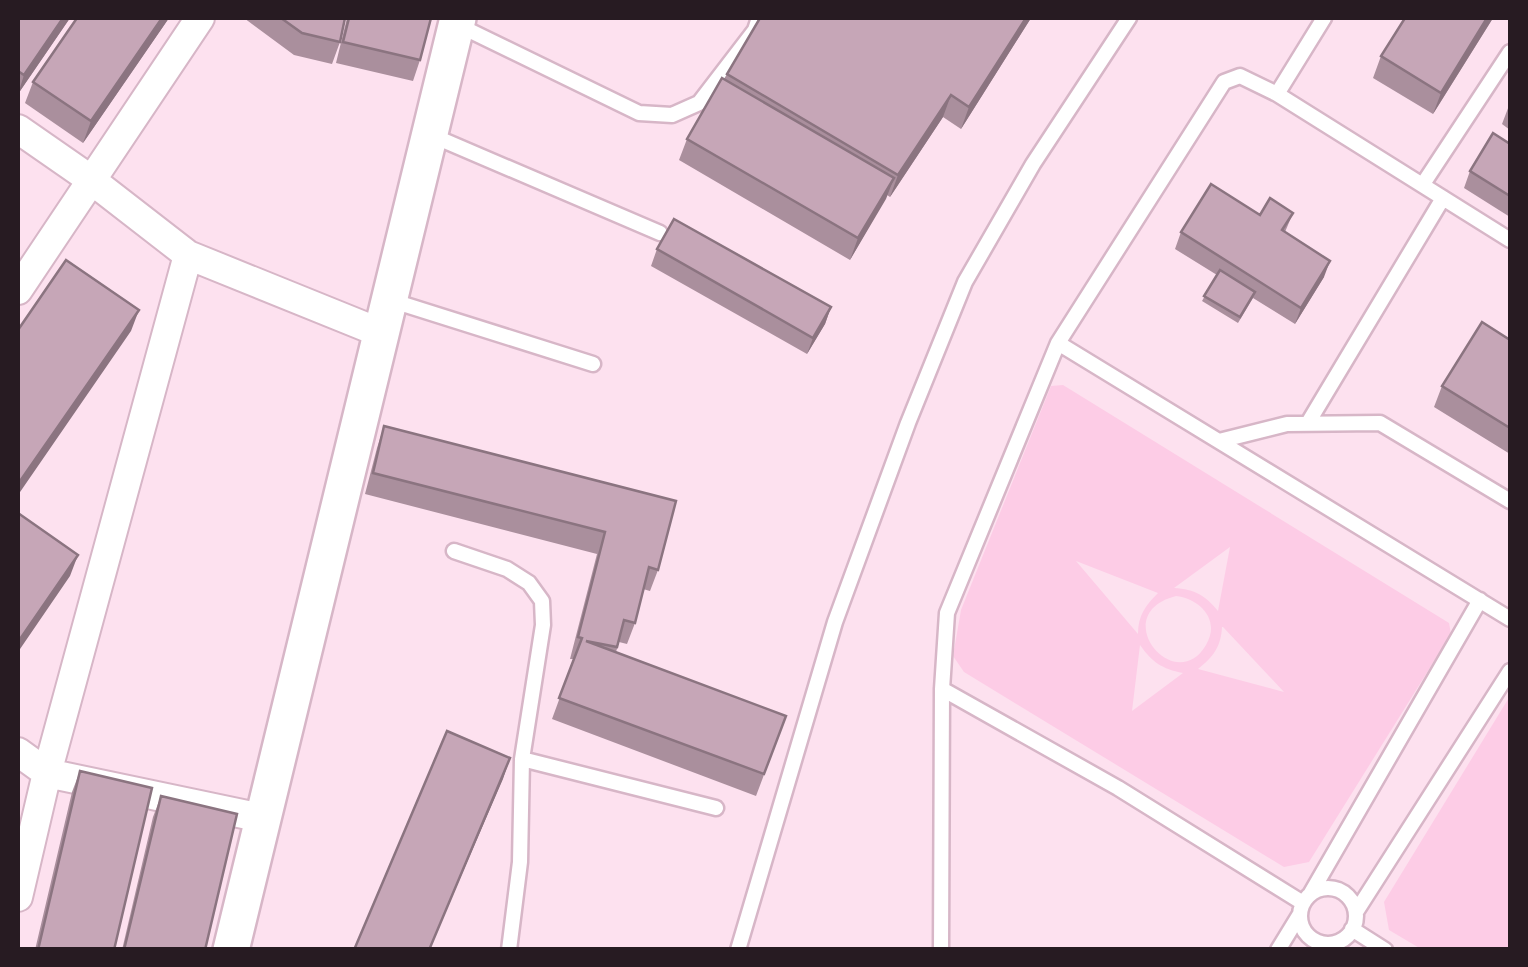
<svg xmlns="http://www.w3.org/2000/svg" width="1528" height="967" viewBox="0 0 1528 967" font-family="Helvetica,sans-serif">
<style>
.green{fill:#fdcce6;fill-rule:evenodd}
.lines{fill:none;stroke-linecap:round;stroke-linejoin:round}
.service-casing{stroke:#d7b6c7;stroke-width:19}
.minor-casing{stroke:#d7b6c7;stroke-width:32}
.tertiary-casing{stroke:#d7b6c7;stroke-width:40}
.service{stroke:#fff;stroke-width:14}
.minor{stroke:#fff;stroke-width:28}
.tertiary{stroke:#fff;stroke-width:35}
.wall{fill:#aa8f9d}
.shaded-wall{fill:#8b7480}
.building{fill:#c6a6b7;stroke:#8b7480;stroke-width:2.5}
</style>
<rect width="100%" height="100%" fill="#fde1ef"/>
<path class="green" d="M1063 385 1449 623 1451 634 1309 862 1284 867 964 672 953 656 961 610 1051 386ZM1230 547 1218 611C1206 596 1195 589 1174 588ZM1076 561 1158 593C1146 605 1138 615 1138 634ZM1176 596C1200 599 1221 620 1206 645 1175 698 1106 614 1176 596ZM1222 627H1223L1284 692 1198 669C1213 657 1221 647 1222 627ZM1140 645C1152 662 1162 669 1183 673L1132 711Z
M1510 696V949H1421L1389 930 1384 902Z"/>
<g class="lines">
<g class="service-casing">
<path id="service" d="M458 25 639 113 672 115 699 103 755 30 759 18
M1277 94 1324 18
M431 135 660 233
M1423 184 1510 52
M390 300 593 364
M1058 343 1510 619
M1308 423 1443 198
M1219 441 1287 424 1380 423 1510 501
M454 551 507 569 529 583 542 601 543 625 522 759 520 862 509 950
M942 689 1118 788 1303 903
M522 759 716 808
M1300 916a28 28 0 1 1 56 0a28 28 0 1 1-56 0Z
M1311 893 1480 600
M1356 912 1510 671
M1352 929 1385 950
M738 950 835 622 908 423 965 282 1033 164 1129 18
M941 950 942 689 947 613 1058 343 1224 82 1240 76 1277 94 1510 240
M1278 950 1300 914"/>
</g>
<g class="minor-casing">
<path id="minor" d="M18 129 90 179 188 255 381 333
M18 290 200 18
M18 752 47 773 262 818
M18 897 47 773 188 255"/>
</g>
<g class="tertiary-casing">
<path id="tertiary" d="M231 950 458 18"/>
</g>
<use href="#service" class="service"/>
<use href="#minor" class="minor"/>
<use href="#tertiary" class="tertiary"/>
</g>
<path class="wall" d="M18 18H70L18 94Z
M169 18 83 143 25 103 33 82Z
M244 18H345L340 42 332 64 294 55Z
M347 18H431L420 60 413 81 336 63Z
M1031 18 961 129 943 117 890 197 887 195 850 260 679 160 687 139 727 74Z
M1493 18 1433 114 1373 78 1381 56Z
M1510 103V130L1502 124Z
M1510 144V217L1464 188 1470 171Z
M1293 213 1285 232 1324 277 1295 324 1253 298 1238 323 1202 301 1217 275 1175 249 1181 232Z
M657 249 831 307 825 324 807 354 651 266Z
M1510 340V454L1434 407 1442 386Z
M384 426 676 501 658 570 650 591 643 589 635 623 627 644 619 642 616 652 786 716 756 796 552 719 574 659H570L597 554 365 494 377 448Z
M80 771 114 950H35L72 792Z
M161 796 205 950H122L153 817Z"/>
<path class="shaded-wall" d="M63 18H70L18 94 24 75Z
M162 18H169L83 143 91 121Z
M1026 18H1031L961 129 969 107Z
M1487 18H1493L1433 114 1441 93Z
M951 95 943 117 890 197 898 175Z
M894 178 886 199 850 260 858 238Z
M1330 261 1324 277 1295 324 1301 308Z
M831 307 825 324 807 354 813 338Z
M139 310 131 331 18 495V484Z
M78 555 70 576 18 652V642Z
M510 758 503 779 429 950Z"/>
<path class="building" d="M18 18H63L24 75 18 71Z
M77 18H162L91 121 33 82Z
M281 18H345L340 42 302 33Z
M349 18H431L420 60 343 42Z
M760 18H1026L969 107 951 95 898 175 727 74Z
M1405 18H1487L1441 93 1381 56Z
M722 78 894 178 858 238 687 139Z
M1493 133 1510 144V196L1470 171Z
M1211 184 1260 215 1270 198 1293 213 1282 230 1330 261 1301 308 1181 232Z
M674 219 831 307 813 338 657 249Z
M66 260 139 310 18 484V330Z
M1220 270 1255 292 1240 317 1204 296Z
M1482 322 1510 340V428L1442 386Z
M384 426 676 501 658 570 649 567 635 623 624 620 617 647 586 641 786 716 764 774 559 698 582 638 578 637 605 532 373 473Z
M18 513 78 555 18 642Z
M447 731 510 758 429 950H354Z
M80 771 152 788 114 950H38Z
M161 796 237 814 205 950H124Z"/>
<rect width="1528" height="967" fill="none" stroke="#271b22" stroke-width="40"/>
</svg>
